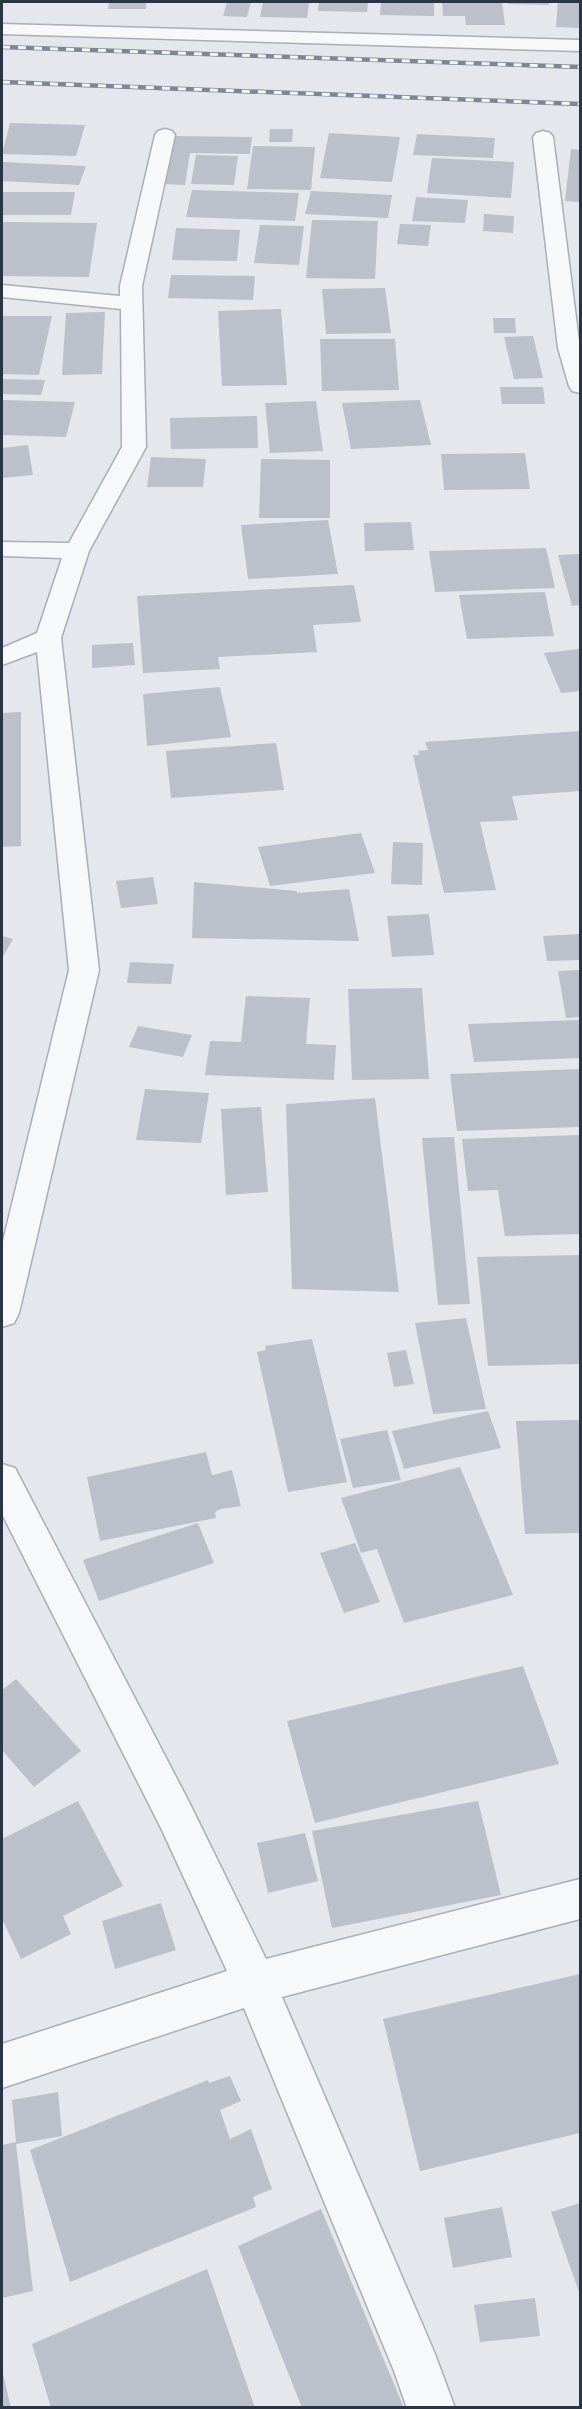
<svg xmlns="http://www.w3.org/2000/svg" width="582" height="2409" viewBox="0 0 582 2409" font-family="'Alegreya Sans',sans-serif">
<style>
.building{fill:#bbc0ca}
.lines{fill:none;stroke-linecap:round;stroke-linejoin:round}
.minor-casing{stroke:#a9aeb7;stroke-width:3}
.minor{fill:#f7f8fa;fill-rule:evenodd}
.rail-casing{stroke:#7d8696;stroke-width:4.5}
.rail{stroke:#f4f6f9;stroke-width:3;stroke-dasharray:8;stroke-linecap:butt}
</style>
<rect width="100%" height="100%" fill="#e4e7ec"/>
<path class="building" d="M109 2H146V9H108Z
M227 2H251L247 17 223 16Z
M263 2H309L307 18 260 17Z
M319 2H368L367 12 318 11Z
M381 2H434V16L380 15Z
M442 2H502L505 25H466L465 16H443Z
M508 2H549V5L508 4Z
M558 2H580V28L556 27Z
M10 123 85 125 76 156 2 154Z
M270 129H293L292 142H269Z
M329 133 400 137 392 182 320 178Z
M417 134 495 138 493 158 413 155Z
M170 136 252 137 250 154 190 153 185 185 161 184Z
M253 146 315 147 311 190 247 189Z
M571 149 580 150V202L565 201Z
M196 155 238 156 234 185 191 184Z
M432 158 514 162 511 198 427 193Z
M3 162 86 166 79 185 2 181Z
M192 190 299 193 295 221 186 217Z
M311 191 392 195 388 218 305 214Z
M2 192H75L71 215H2Z
M416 197 468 200 465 223 412 221Z
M484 214 514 216 513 233 483 231Z
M312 220 378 221 375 279 306 278Z
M2 222 97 223 89 277 2 276Z
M400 224 431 225 428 246 397 244Z
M260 225 304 226 299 265 254 263Z
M176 228 240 230 237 261 172 260Z
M171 275 255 276 253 300 168 298Z
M385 288 391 333 326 334 322 289Z
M281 309 287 385 222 386 218 311Z
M105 312 102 374 62 375 66 313Z
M2 316H52L39 375 2 374Z
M493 318H515L516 333H494Z
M533 336 543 378 514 379 504 337Z
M320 339H395L399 390 322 391Z
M2 379 45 380 41 395 2 394Z
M500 387H543L545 404H502Z
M2 400 75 402 66 437 2 435Z
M420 400 431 445 351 449 342 403Z
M316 401 323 451 270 453 265 403Z
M257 416 258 448 171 449 170 418Z
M28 445 33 475 2 478V448Z
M525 453 530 489 444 490 441 454Z
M151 457 206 459 203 487H147Z
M261 459 330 460V518H259Z
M328 520 338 574 248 579 241 525Z
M411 522 414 550 365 551 364 523Z
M546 548 555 588 435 592 429 551Z
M580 554V605L572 606 558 555Z
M354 585 361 622 313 625 317 652 218 657 220 669 143 673 137 596Z
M545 592 554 636 467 639 459 595Z
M133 643 135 665 92 668V645Z
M580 649V691L561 693 544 653Z
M220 687 231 737 147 746 143 694Z
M21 712V846L2 847V713Z
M580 731V791L512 796 518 820 480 822 496 890 444 893 413 755H419L418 751 428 750 425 742Z
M276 743 284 790 171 798 166 751Z
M361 833 375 873 270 886 258 847Z
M393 842 423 843 422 885 391 884Z
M153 877 158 904 121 908 116 881Z
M194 882 297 891V893L349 889 359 941 192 938Z
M429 914 434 955 392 957 387 916Z
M580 934V960L547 961 543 936Z
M2 936 13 939 2 958Z
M130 962 174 964 171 984 127 983Z
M580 970V1017L566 1018 558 971Z
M422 988 429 1079 352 1080 348 989Z
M246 996 310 998 306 1044 336 1045 334 1080 205 1075 210 1041 241 1042Z
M580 1020V1058L474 1062 468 1024Z
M138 1026 192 1035 183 1057 129 1047Z
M580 1069V1127L457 1131 450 1074Z
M145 1089 209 1093 201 1143 136 1140Z
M375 1098 399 1292 292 1289 286 1104Z
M261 1107 268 1192 226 1195 221 1109Z
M580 1135V1234L505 1236 498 1190 468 1191 462 1139Z
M454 1137 470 1304 438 1305 422 1138Z
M580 1255V1364L488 1366 477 1257Z
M466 1318 486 1409 433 1414 415 1323Z
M312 1339 347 1482 288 1492 257 1352 266 1350 265 1346Z
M406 1350 414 1384 394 1387 387 1353Z
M488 1411 501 1448 404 1469 392 1431Z
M580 1420V1533L525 1534 516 1421Z
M387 1430 401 1480 353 1488 340 1439Z
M206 1452 212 1475 232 1470 241 1506 221 1509 215 1512 216 1518 100 1541 87 1477Z
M460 1467 513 1595 404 1623 377 1549 361 1553 341 1498Z
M198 1523 214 1563 99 1601 83 1560Z
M355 1543 380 1602 344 1613 320 1553Z
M523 1666 559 1764 315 1823 287 1721Z
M16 1679 81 1751 34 1787 2 1750V1690Z
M78 1801 123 1886 63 1916 71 1934 21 1959 2 1919V1839Z
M478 1801 501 1895 332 1928 312 1831Z
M305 1833 318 1881 268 1893 257 1843Z
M161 1903 176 1950 115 1969 102 1921Z
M580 1974V2133L420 2171 383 2019Z
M230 2076 241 2101 220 2110 230 2139 251 2129 272 2189 253 2197 256 2207 70 2282 30 2150 208 2080 209 2083Z
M58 2092 62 2136 16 2144 33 2291 2 2298V2145L16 2142 12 2100Z
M580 2203V2295L551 2212Z
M502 2207 512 2257 453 2268 444 2218Z
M321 2209 404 2408H302L238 2246Z
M207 2269 255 2408H51L32 2344Z
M535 2298 540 2336 480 2342 474 2305Z
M2 2370 11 2408H2Z"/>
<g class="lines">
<g class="minor-casing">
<path id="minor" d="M2 24 580 40V51L2 34Z
M165 129 172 131 175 135 142 286 146 447 89 551 61 638 99 970 19 1313 14 1323 2 1327V1245L69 970 37 652 2 665V648L37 633 62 558 2 556V542L69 543 122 447 121 309 2 297V285L120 296V286L155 135 158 131Z
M543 131 550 133 553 137 580 349V393L572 391 569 386 558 348 533 137 536 133Z
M2 1464 15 1468 189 1802 266 1959 580 1879V1919L282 1997 435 2354 455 2408H407L394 2371 244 2008 2 2088V2044L227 1971 161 1828 2 1514Z"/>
</g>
<use href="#minor" class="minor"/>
<g class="rail-casing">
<path id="rail" d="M2 47 580 67
M2 82 580 104"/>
</g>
<use href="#rail" class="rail"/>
</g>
<rect width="582" height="2409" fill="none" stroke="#2b3445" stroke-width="6"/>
</svg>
